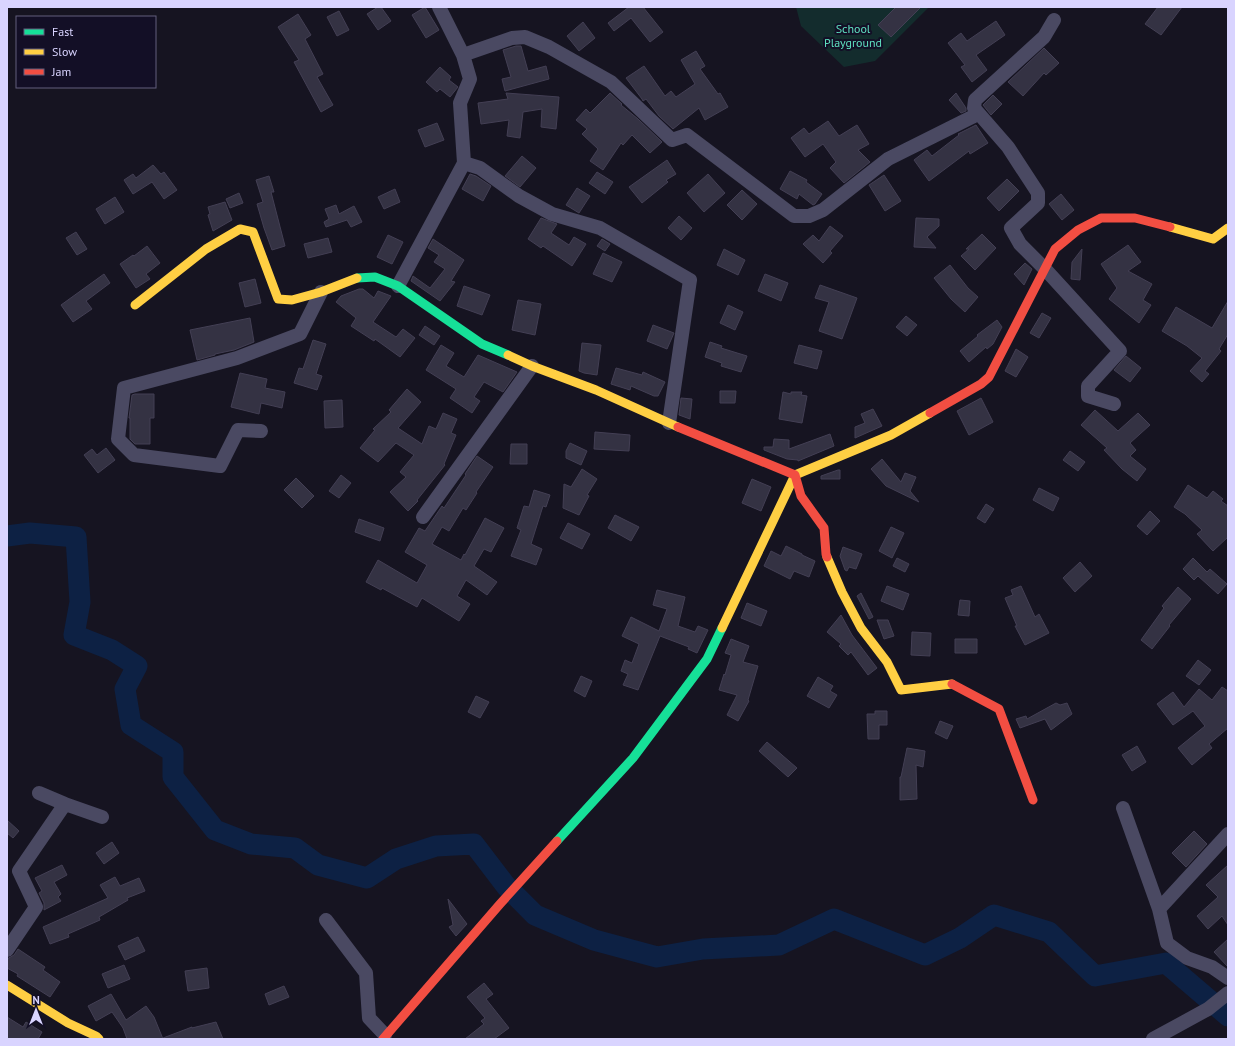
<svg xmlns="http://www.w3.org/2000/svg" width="1235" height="1046" viewBox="0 0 1235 1046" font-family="'PT Sans',sans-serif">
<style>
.green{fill:#132c2d}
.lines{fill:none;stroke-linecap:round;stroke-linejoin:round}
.river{stroke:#0d2144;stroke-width:21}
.building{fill:#343243;stroke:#433f54}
.street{stroke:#4a4962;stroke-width:14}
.fast{stroke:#16e098;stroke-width:9}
.slow{stroke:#ffcf43;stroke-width:9}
.jam{stroke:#f24e42;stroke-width:9}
.labels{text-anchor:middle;stroke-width:4;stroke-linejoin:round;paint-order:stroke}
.park-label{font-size:12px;fill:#5fe0c0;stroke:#130f26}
</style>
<rect width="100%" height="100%" fill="#161421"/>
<path class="green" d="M796 7H929L875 61 844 67 801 26Z"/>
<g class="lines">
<path class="river" d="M7 536 30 533 76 537 80 602 74 635 112 650 137 666 125 689 131 725 173 752V777L215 830 251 844 295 848 318 865 367 878 396 859 436 846 474 844 506 886 535 915 594 940 657 957 703 949 779 945 834 919 925 955 960 938 994 915 1049 932 1095 976 1166 963 1228 1016"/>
</g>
<path class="building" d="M378 7H381L391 21 378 30 367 14Z
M425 7 439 30 426 38 412 15Z
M629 7H643L663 32 650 42 631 18 614 31 608 23Z
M896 7H921L891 37 878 25Z
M1158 7H1182L1161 35 1145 24Z
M339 11 349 30 337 36 327 17Z
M298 14 311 35 305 39 323 74 317 77 333 105 321 112 294 62 299 60 278 27Z
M996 21 1005 35 976 55 987 70 972 82 961 67 965 65 948 43 961 33 967 41Z
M583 22 595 38 579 51 567 36Z
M516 46H521L528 71 546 66 549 79 505 91 502 79 511 77 503 50Z
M1044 48 1059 63 1046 75 1044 73 1023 96 1008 82Z
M696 51 705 66 700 69 718 94 720 93 728 107 705 120 699 108 673 129 659 116 646 99 643 101 642 99 626 78 644 66 665 96 671 91 676 97 695 84 681 60Z
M440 67 451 77 449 80 458 87 450 97 440 89 437 92 426 82Z
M506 93 559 97 556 129 541 127 542 109 523 112 520 138 507 136 509 120 481 124 478 103 508 99Z
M610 93 622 104 621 105 638 119 662 142 650 153 632 135 623 145 621 143 603 170 590 161 598 149 582 134 587 129 576 120 586 109 590 113Z
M956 93 966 108V111L961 113 949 100Z
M993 95 1002 104 991 115 983 105Z
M828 121 839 136 857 125 869 144 858 150 870 162 844 183 830 168 836 162 823 144 805 157 791 138 804 128 809 134Z
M437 123 444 140 425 147 418 130Z
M976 125 988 143 970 154 969 151 929 181 914 160 927 150 932 156 959 135 958 134Z
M522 156 536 168 520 187 505 176Z
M667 160 676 174 666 180 668 182 642 203 629 187Z
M153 165 161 174 164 172 177 190 164 199 152 182 133 194 124 180 133 174 136 178Z
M790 171 807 180 806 182 822 194 815 204 813 205 799 194 797 199 780 189Z
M597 172 613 182 605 194 589 183Z
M470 174 476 176 491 186 483 201 462 189Z
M708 174 725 193 704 212 687 193Z
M884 175 901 201 885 211 869 185Z
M269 176 274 192H271L285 246 272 250 264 228 257 204 263 202 256 180Z
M1007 179 1019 191 999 211 987 198Z
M577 188 590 196 579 213 566 205Z
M395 189 400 202 384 209 378 197Z
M742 190 757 204 742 220 727 205Z
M239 193 243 203 230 208 226 199Z
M1061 194 1074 210 1062 220 1049 204Z
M115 197 124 212 105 224 96 209Z
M225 202 232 220 213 231 208 215 210 214 208 207Z
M336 205 339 214 354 206 362 222 351 227 347 220 326 227 324 222 329 219 325 209Z
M679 216 692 228 681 240 668 228Z
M541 218 557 224 551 233 569 245 574 237 586 244 572 266 543 246 541 248 528 239Z
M916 218 939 219V226L927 237 936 248 914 247Z
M830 226 843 236 830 251 832 253 823 263 803 244 813 235 819 241Z
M76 232 87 249 77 255 66 238Z
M982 234 996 248 975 270 961 256 969 249H966Z
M388 235 403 242 392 264 377 257Z
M328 238 332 252 308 258 304 244Z
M433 239 464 260 451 281 455 282 440 301 411 281 413 276 430 288 445 269 434 262 439 255 428 248Z
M602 239 610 244 605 251 597 246Z
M1128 245 1141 262 1128 271 1152 284 1143 300 1151 305 1139 323 1109 299 1117 288 1101 264Z
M147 246 160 263 146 274 150 279 136 288 120 264 133 255 134 256Z
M724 249 745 260 738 275 717 265Z
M1082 249 1080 280 1071 279 1072 262Z
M603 253 622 262 612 282 593 274Z
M1025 263 1032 269 1024 285 1014 274Z
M950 265 968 288 978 297 965 312 951 299 934 278Z
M104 274 110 283 86 301 92 309 73 322 61 305Z
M765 274 788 283 781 301 758 291Z
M255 279 261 303 245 307 239 283Z
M820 285 857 298 842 339 819 331 829 302 815 298Z
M464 286 490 295 482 315 457 306Z
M359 289H363L374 298 378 291 391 296 373 322 396 337 403 329 415 338 400 357 375 339 374 341 351 326 356 318 336 302 341 296Z
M518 300 541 304 535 335 512 330Z
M1228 301V334L1219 349 1221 351 1205 371 1209 374 1202 382 1190 371 1202 358 1187 346 1162 331 1176 307 1212 328Z
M728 305 743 312 735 330 720 323Z
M1042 313 1051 318 1039 338 1030 333Z
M906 316 917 325 907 336 896 327Z
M250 318 254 342 234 350 215 354V355L197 360 190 330Z
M997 320 1002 327 993 344 987 349 986 347 969 362 960 351 978 336 977 335Z
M653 325 674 333 667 349 647 341Z
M425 326 440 336 434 345 419 335Z
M313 340 326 344 316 374 322 376 317 390 294 383 299 368 303 369Z
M710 342 722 346 721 348 747 356 741 372 721 366 722 363 705 357Z
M582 343 601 345 597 375 584 373 579 371Z
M441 345 454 353 446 366 464 377 478 355 517 372 503 392 484 382 474 397 480 401 472 413 450 398 456 389 426 370Z
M799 345 822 351 817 369 794 363Z
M1016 349 1028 357 1016 377 1005 371Z
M1126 356 1141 368 1130 382 1114 370Z
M616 368 642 375 643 372 665 382 658 396H654L631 386 630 390 611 384Z
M240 373 267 379 265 388 285 392 282 408 261 403 259 414 231 407Z
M407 389 421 402 398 428 422 444 429 426 436 429 443 413 457 419 451 433 456 435 444 464 445 465 417 500 418 501 408 511 390 492 406 477 400 472 414 455 396 443 378 462 360 448 375 430 373 429 391 412 389 410Z
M720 391H736L735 403H720Z
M783 392 791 394V392H802L801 395 807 396 802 423 779 419Z
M135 394H154V418H150V444H135L130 439V418H129L132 395Z
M681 398 692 399 690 419 679 415Z
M981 398 993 422 969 435 957 411Z
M342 400 343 427 325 428 324 401Z
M873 409 882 426 855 438V427L865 423 861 414Z
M1095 410 1118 431 1138 413 1150 425 1130 443 1136 450 1130 456 1146 469 1137 481 1122 469 1104 450 1107 448 1081 425Z
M595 432 630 435 629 451 594 449Z
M830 434 834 446 798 461V460L787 459 764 450V447H773L774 439 789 440V449Z
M570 443 587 451 581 465 566 458V451Z
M511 444H527V464H510Z
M106 448 115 460 98 473 84 455 92 449 97 455Z
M1070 451 1085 462 1078 471 1063 460Z
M477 456 493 467 476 492 477 493 466 510 463 508 449 531 442 527 432 544 461 560 464 554 465 555 485 518 504 528 491 552 484 549 474 566 497 582 487 595 466 580 457 596 470 604 459 621 422 598 417 607 382 588 381 590 366 582 378 560 417 583 427 565 405 552 419 528 425 531 442 506 444 508 466 475 465 474Z
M882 459 901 482 905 473 916 477 910 491 919 502 886 486 871 469Z
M582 469 597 479 587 495 589 496 579 515 563 508 564 484 571 487Z
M838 470H840V479H821V476Z
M341 475 351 483 339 498 329 491Z
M296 478 314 496 302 508 284 490Z
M752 479 771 487 761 511 742 503Z
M1188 485 1207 498 1213 491 1223 499 1221 501 1228 506V537L1213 551 1197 534 1202 530 1185 514 1174 507Z
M1039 488 1059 498 1053 511 1033 500Z
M534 490 550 495 546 507 543 506 531 544 542 549 536 565 511 556 521 530 517 528 524 506 529 507Z
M986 504 994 509 985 523 977 518Z
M1150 511 1160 521 1147 535 1137 526Z
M615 515 639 527 631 541 608 528Z
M359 519 384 528 380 541 355 532Z
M568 523 590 534 582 549 560 538Z
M891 527 904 533 892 558 879 551Z
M786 546 802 554V555L815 561 809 577 794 571 790 579 764 566 771 551 781 556Z
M843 547 862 554 856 569 849 567 847 571 845 570 840 556Z
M897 558 909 564 905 572 893 566Z
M1193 558 1207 572 1210 569 1227 584 1218 594 1198 576 1194 580 1183 569Z
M1080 562 1092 576 1075 592 1063 578Z
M887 586 909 594 903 610 881 601Z
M1021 586 1035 617 1039 614 1049 633 1025 645 1015 626H1017L1005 598 1013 595 1011 590Z
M1178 587 1191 599 1169 625 1170 626 1152 649 1141 640 1164 608 1162 606Z
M657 590 685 597 678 626 695 632 698 626 708 630 697 653 688 649 689 647 660 636 638 690 623 685 628 674 621 671 625 660 632 663 639 644 622 636 631 617 659 631 667 609 653 605Z
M861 593 873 617 869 619 857 596Z
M960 600 970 601 969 616 958 615Z
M747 603 767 611 761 626 741 618Z
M841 615 852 635 877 668 868 675 851 652 848 655 839 646 841 644 827 632Z
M877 620H888L894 636 884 639Z
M912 632 931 633 930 656 911 655Z
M731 639 749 646 743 662 758 666 748 700 749 701 738 721 727 715 737 695 719 690 724 674 725 675 731 655 725 653Z
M955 639H977V653H955Z
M1198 660 1211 670 1199 685 1186 676Z
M581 676 592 681 585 697 574 691Z
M818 677 833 686 830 691 837 695 829 708 807 696Z
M1222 687 1228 691V728L1209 744 1212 748 1192 765 1178 748 1205 726 1193 711 1173 725 1157 704 1173 692 1184 707 1199 689 1212 700Z
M476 696 489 702 480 718 468 712Z
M1056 703 1060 705 1067 703 1072 714 1051 730 1045 719 1020 728 1016 719 1026 716 1027 719Z
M875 711H887V725H879V739H868L867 714H875Z
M940 721 953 726 947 739 935 733Z
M767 742 797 768 788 777 759 751Z
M1137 746 1146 762 1132 771 1122 755Z
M907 748 925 751 923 767 916 765 917 799 900 800V777H901Z
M7 820 19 831 13 838 7 833Z
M1194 831 1207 844 1186 867 1172 853Z
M112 842 119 853 104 864 96 853Z
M62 865 67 875 54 882 61 894 58 897 61 901 44 910V903L39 893 42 891 35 878Z
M1228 865V925L1222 916 1208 929 1197 916 1218 897 1206 885Z
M115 877 120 886 139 878 145 891 127 898 128 900 99 917 100 920 68 934 69 937 50 944 43 927 108 898 100 885Z
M448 899 467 924 456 936 449 927 453 925Z
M138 937 145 951 125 960 118 946Z
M1228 939V967L1214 952Z
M18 949 45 967 43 970 60 982 50 997 17 976 18 974 7 968V959L14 955Z
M124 965 130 979 108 988 102 974Z
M207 968 209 988 188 991 185 971Z
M484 983 493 994 486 999 509 1028 494 1039H465L484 1024 481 1021 485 1018 467 997Z
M284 986 289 997 269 1005 265 994Z
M111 994 126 1020 146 1006 154 1017 163 1039H127L123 1028 112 1012 96 1021 88 1006Z
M7 1017 23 1027 26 1022 42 1032 38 1039H7Z
M216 1022 223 1039H163V1038L192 1027V1028Z"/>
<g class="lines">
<path class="street" d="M1054 20 1044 37 975 100 974 108 1008 147 1038 193V203L1011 228 1020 244 1045 269 1120 351 1088 386V396L1114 404
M463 55 512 38 525 37 549 47 611 82 672 140 687 135 794 216H809L823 210 888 159 978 114
M464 163 480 168 519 196 552 214 600 228 690 280 669 423
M398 286 464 163 460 103 470 79 463 55 439 7
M261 431 238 430 220 466 134 455 118 439 124 388 237 358 300 334 321 292
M423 517 532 366
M39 793 65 804 102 817
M1123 808 1159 909 1167 943 1187 958 1212 967 1228 978
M1159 909 1228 834
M326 920 366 973 369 1018 385 1035
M7 950 36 907 19 871 65 804
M1153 1039 1208 1009 1228 993"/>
<path class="fast" d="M357 278 375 277 398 286 482 344 508 355
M557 841 633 758 707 659 722 628"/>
<path class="slow" d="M1170 227 1213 239 1228 228
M135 305 206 249 240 229 253 232 278 299 292 300 321 292 357 278
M508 355 532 366 596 390 678 427
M827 557 842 592 861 628 887 662 901 690 952 684
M722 628 795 475 891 435 930 413
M7 985 68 1023 96 1036 99 1039"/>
<path class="jam" d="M930 413 981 384 989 377 1055 249 1078 230 1101 218H1135L1170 227
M678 427 795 475 801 496 824 528 826 554 827 557
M952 684 999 709 1033 800
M383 1039 500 904 557 841"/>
</g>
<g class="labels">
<g class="park-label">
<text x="853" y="33">School<tspan x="853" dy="14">Playground</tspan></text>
</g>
</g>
<rect width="1235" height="1046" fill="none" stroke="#d9d4ff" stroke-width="16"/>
<rect x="16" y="16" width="140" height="72" fill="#130f26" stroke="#625e7d"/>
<rect x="24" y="29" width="20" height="6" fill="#16e098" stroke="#625e7d"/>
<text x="52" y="36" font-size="12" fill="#d9d4ff">Fast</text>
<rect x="24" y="49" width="20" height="6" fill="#ffcf43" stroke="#625e7d"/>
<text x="52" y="56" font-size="12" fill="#d9d4ff">Slow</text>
<rect x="24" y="69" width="20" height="6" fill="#f24e42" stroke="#625e7d"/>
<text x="52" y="76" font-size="12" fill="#d9d4ff">Jam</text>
<g transform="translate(36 1010)" stroke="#130f26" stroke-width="3" paint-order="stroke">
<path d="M0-3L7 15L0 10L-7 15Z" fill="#d9d4ff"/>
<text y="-6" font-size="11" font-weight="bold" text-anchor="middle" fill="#d9d4ff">N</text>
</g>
</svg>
